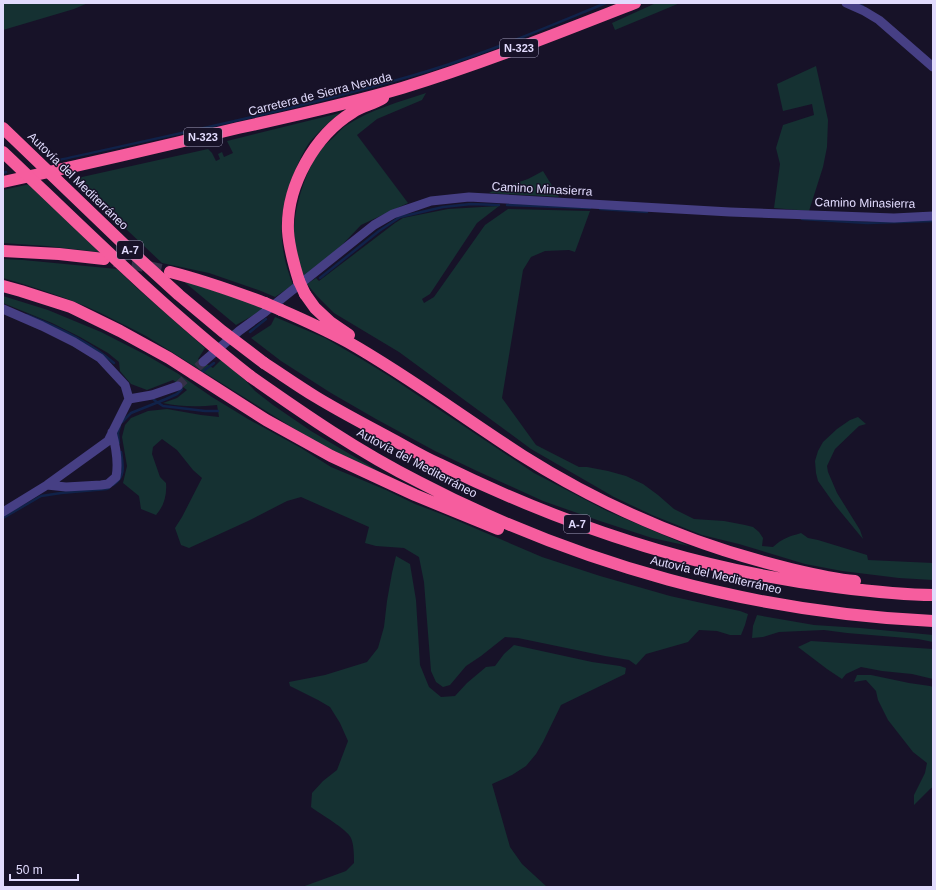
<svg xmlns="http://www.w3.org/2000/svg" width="936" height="890" viewBox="0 0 936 890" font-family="Arial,sans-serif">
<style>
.green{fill:#153132}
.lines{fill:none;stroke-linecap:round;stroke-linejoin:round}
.stream{stroke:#102249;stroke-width:2.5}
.street-tunnel{stroke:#353048;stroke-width:9;stroke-dasharray:9 4.5;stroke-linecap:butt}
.highway-tunnel{stroke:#353048;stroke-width:12;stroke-dasharray:12 6;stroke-linecap:butt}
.street{stroke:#463f84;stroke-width:9}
.highway{stroke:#f65d9e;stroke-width:12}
.highway-bridge{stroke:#f65d9e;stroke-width:12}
.labels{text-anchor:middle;stroke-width:3;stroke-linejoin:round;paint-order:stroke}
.shield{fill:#171228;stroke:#a49fbd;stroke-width:1}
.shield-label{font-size:11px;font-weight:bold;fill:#e1dbfd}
.street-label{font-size:12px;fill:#e1dbfd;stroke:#171228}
</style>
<rect width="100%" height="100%" fill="#171228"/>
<path class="green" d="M3 3H88L74 9 3 30Z
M656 3H680L615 30 612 23Z
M816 66 828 120 827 147 823 167 809 211 774 208 780 164 776 148 783 125 814 115 812 104 783 111 777 84Z
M426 93 422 100 377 119 357 135 408 203 361 225 342 245 304 277C299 264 295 250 294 236 293 210 306 167 323 147 327 143 332 139 336 135 340 131 343 127 347 125 371 109 400 102 426 93Z
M340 113C329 122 318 132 309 143 303 152 299 161 295 171 278 209 277 245 293 285L275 297 261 291 209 273 162 263 73 179 208 149 212 153 216 161 220 159 218 154 222 152 224 157 233 153 227 141Z
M543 171 559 197 489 193 493 191 528 179Z
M30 184 99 252 46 246 3 243V190Z
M499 206 477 223 430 294 422 299 424 303 434 297 485 225 508 209 590 211 575 252 569 250 545 251 531 257 523 270 502 398 536 445 579 467H587L608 471 626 476 643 484 658 495 674 509 694 519 724 521 745 525 753 527 759 532 763 538 762 546 773 547C783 538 788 537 801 533L808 538 818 540 867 555 868 560 933 563V580L899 578 842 571 805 564 739 544 702 535 652 515 614 497 531 449 399 352 334 313 316 295 307 284 316 278 319 281 395 223 403 218 448 209Z
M3 259 23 260 117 269 138 289 205 348 198 359 213 368 221 360 245 380 255 391 273 405 311 431 385 475 317 443 146 336C126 326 106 315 85 306 58 295 31 286 3 278Z
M182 280 266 308 236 325Z
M3 296 48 310 101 332 146 355 177 373 212 397 248 419 301 448 331 467 386 490 415 504 444 515 542 557 600 576 670 596 711 605 740 611 748 614 745 625 741 635H730L717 631 699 630 688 642 646 654 636 665 629 660 605 656 518 638 505 637 481 656 466 666 450 685 443 687 436 682 431 671 424 582 419 557 404 548 376 546 365 543 369 527 301 497 287 501 248 521 189 548 181 545 175 528 182 517 202 478 193 470 177 450 162 439 153 447 152 454 160 477 166 483C167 495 164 506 156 515L141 509 139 496 123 483 127 466 122 437 125 425 131 418 148 411 167 409 201 415 219 417 217 405C198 407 181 407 163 403L177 398 187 390 173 380 147 390 131 384 120 371 119 362 108 353 80 337 52 323 3 303Z
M275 317 325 338 363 360 389 376 534 473 607 511 689 546 652 538 600 521 543 501 477 471 435 451 376 419 331 393 281 361 251 338 271 325Z
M858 417 866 424 859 426 835 449 827 466 828 472 837 493 860 530 863 539 835 505 818 481 816 473 815 461 818 451 823 442 837 429 850 420Z
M396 556 410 564 416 600 420 665 429 687 441 697 455 696 467 683 486 667 495 666 504 654 514 645 592 662 620 666 626 668 625 674 561 705 543 742 536 754 526 766 512 775 492 784 510 847 522 864 547 887H302L346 871 354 863C354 855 354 845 351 838 347 829 320 814 311 807L312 793 323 781 337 770 348 741 340 723 330 707 318 700 290 686 289 682 325 675 367 662 378 648 384 627 387 601 392 573Z
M757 615 814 625 860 628 933 635V642L918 639 847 633 824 630 779 632 763 637 752 638 753 626Z
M811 641 933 649V679L912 674 882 671 861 667 846 674 842 679 827 669 798 647Z
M857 675H871L909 683 930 686 933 687V787L930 789 914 805V795L925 773 927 763 913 752 888 720 878 700 876 691 866 680 854 682Z"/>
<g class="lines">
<path class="stream" d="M857 3 863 6
M59 160C177 134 296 109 411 76 478 57 542 29 606 3
M3 173 6 172
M507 205 590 208
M600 209 647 212
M802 219 867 223 933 221
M320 278 379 231 400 217 443 207 471 204 499 205
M27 315C58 327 89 342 114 363
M250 332 266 319
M202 372 214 363
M154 400 163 406 205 411H218
M122 422 131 413 166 399 177 394 182 389
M119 443 118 433 120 426
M113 485C126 477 123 465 121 452
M3 518 41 496 61 493 107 489 109 488"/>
<path class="street-tunnel" d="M178 386 203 362"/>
<path class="highway-tunnel" d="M114 261 135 264 170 272"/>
<path class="street" d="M846 3 864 11 879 20 933 67
M3 309 42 326 74 342 100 358 125 385 129 399
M203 362 239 331 265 312 374 225 393 214 431 201 469 197 730 212 894 218 933 216
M129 399 152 395 178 386
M47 485 66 487 101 485 108 484 116 477C119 462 116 447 112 432
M3 512 47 485 108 441 129 399"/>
<path class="highway" d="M3 182C82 165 160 147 238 128 293 116 348 104 402 88 481 64 558 33 635 3
M3 251 59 254 104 259
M170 272C202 280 233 291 265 303
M299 281C294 265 289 248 288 231 286 186 315 135 353 112 362 106 374 104 383 98
M3 286 21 291 71 307 120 331 169 358 266 420 331 456 415 495 498 529
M305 294 315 308 330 322 349 335
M281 310C304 320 326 330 348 342 408 376 464 418 523 456 607 509 695 546 791 569 812 574 833 579 855 581
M264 363C281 374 298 386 316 397 339 411 364 424 388 437 405 446 421 456 439 464 565 526 696 570 836 587 868 591 901 595 933 595
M250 376C304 414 359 452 419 482 578 565 754 613 933 621"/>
<path class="highway-bridge" d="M3 128 133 253 179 295 222 331 264 363
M3 152C83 228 162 307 250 376
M299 281 305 294
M265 303 281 310"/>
</g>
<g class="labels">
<g class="shield">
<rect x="500" y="39" width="38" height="18" rx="3"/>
<rect x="184" y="128" width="38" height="18" rx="3"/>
<rect x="117" y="241" width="26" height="18" rx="3"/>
<rect x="564" y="515" width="26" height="18" rx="3"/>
</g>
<g class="shield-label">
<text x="519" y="52">N-323</text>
<text x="203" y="141">N-323</text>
<text x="130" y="254">A-7</text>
<text x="577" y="528">A-7</text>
</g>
<g class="street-label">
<text transform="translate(320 94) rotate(-14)" y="4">Carretera de Sierra Nevada</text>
<text transform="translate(78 181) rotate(44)" y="4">Autovía del Mediterráneo</text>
<text transform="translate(542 189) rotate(3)" y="4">Camino Minasierra</text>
<text transform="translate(865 203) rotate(1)" y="4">Camino Minasierra</text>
<text transform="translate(417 463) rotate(28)" y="4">Autovía del Mediterráneo</text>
<text transform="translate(716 575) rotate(13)" y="4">Autovía del Mediterráneo</text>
</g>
</g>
<rect width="936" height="890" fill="none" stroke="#e1dbfd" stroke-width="8"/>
<path d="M10 874v6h68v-6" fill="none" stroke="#e1dbfd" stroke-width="2"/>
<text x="16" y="874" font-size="12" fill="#e1dbfd" stroke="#171228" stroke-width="3" paint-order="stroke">50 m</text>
</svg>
